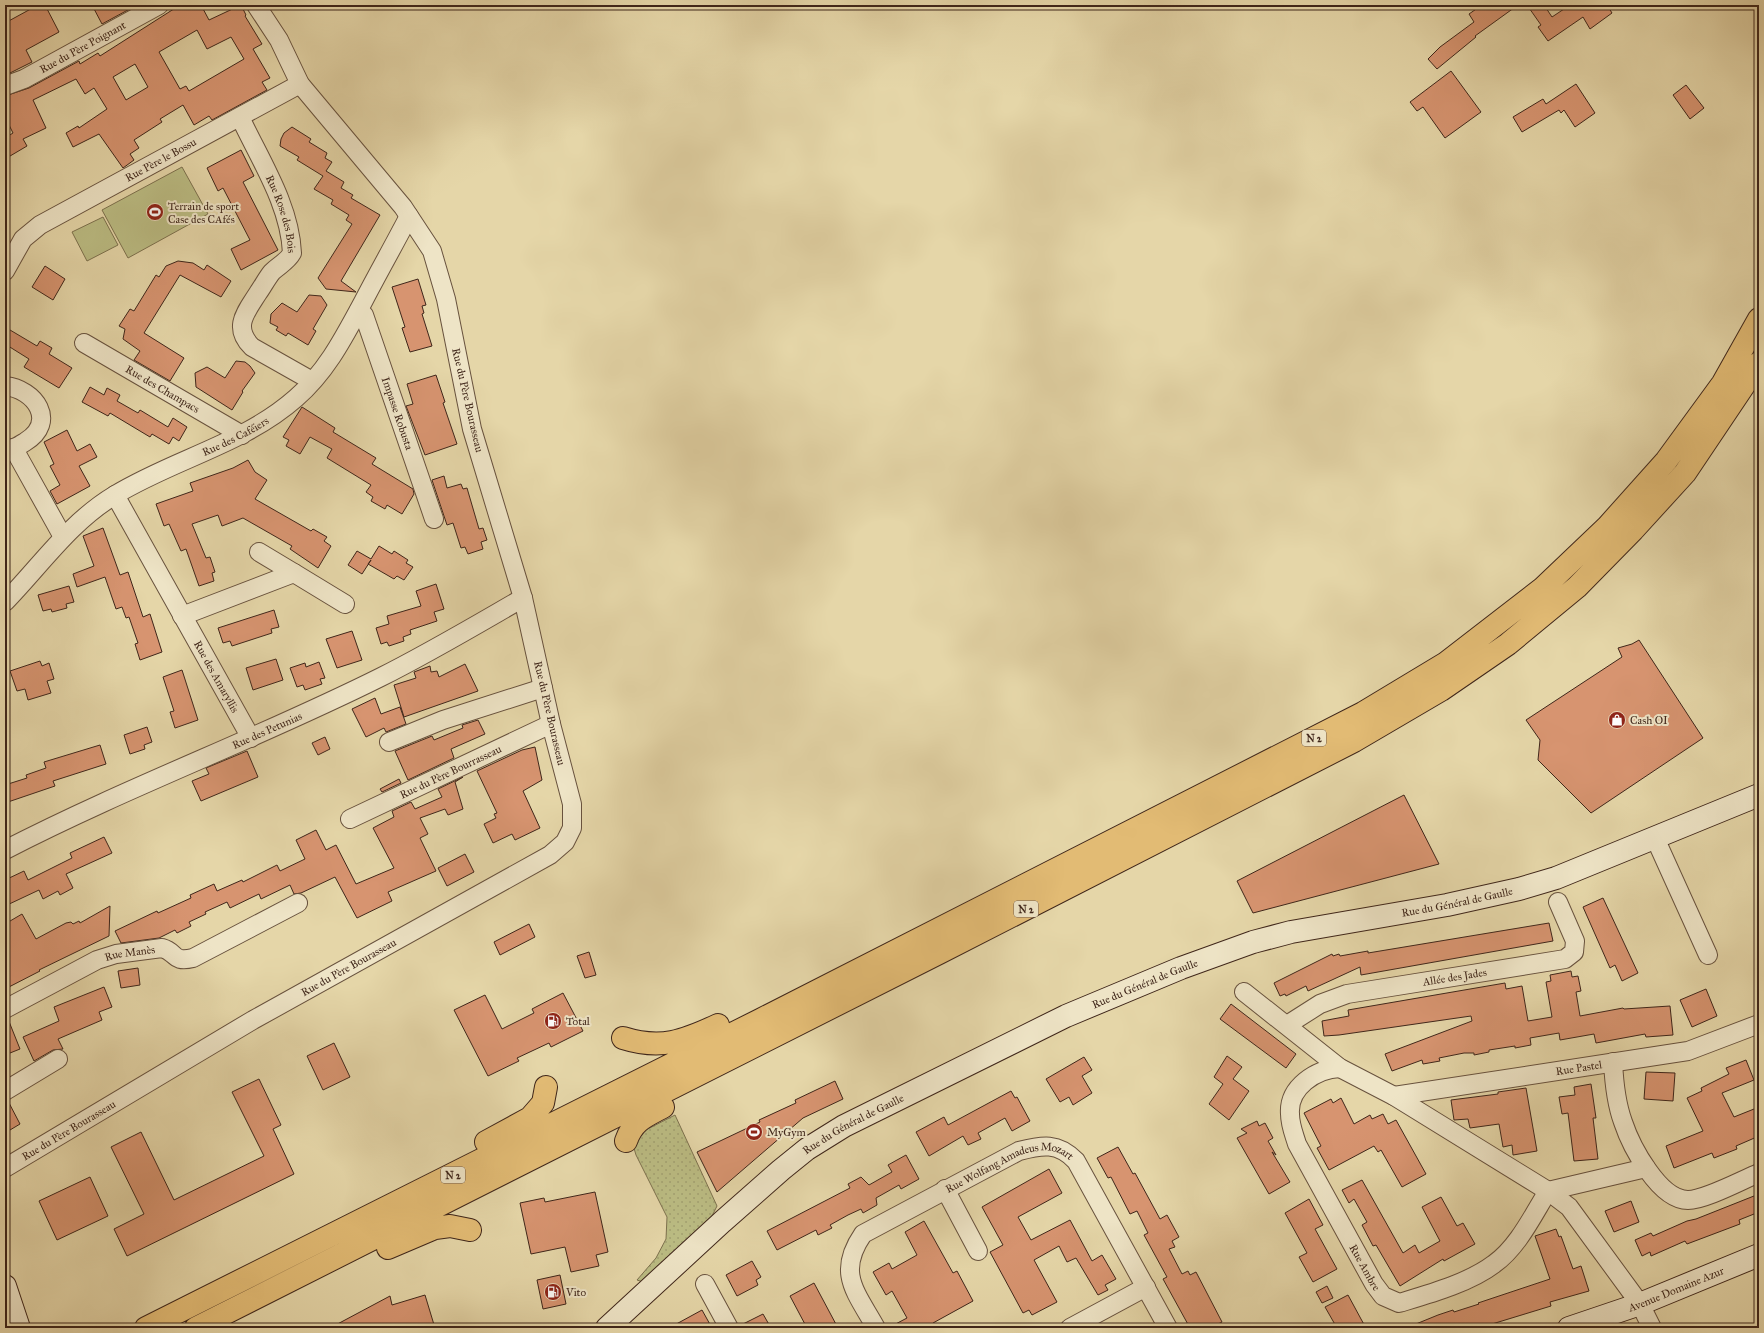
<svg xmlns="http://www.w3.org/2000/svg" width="1764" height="1333" viewBox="0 0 1764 1333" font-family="'IM FELL Great Primer',serif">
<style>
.grass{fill:url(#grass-dots);stroke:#7d714e}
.pitch{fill:#bbbc83;stroke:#7d714e}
.building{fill:#d79470;stroke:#3f261a;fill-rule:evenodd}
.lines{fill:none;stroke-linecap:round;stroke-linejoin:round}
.street-casing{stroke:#68523e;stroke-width:20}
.secondary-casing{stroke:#3f261a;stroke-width:24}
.highway-casing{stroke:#3f261a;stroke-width:24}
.street{stroke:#eee4c6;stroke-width:18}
.secondary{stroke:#eee4c6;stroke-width:22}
.highway{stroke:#e2bb74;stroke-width:22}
.labels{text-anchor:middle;stroke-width:4;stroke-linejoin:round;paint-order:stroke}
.shield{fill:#eee4c6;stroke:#745f4e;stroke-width:1}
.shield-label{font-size:10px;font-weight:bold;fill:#3f261a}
.street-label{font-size:11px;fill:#3f261a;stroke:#eee4c6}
.poi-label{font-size:11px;fill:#3f261a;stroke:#eee4c6;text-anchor:start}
</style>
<defs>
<pattern id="grass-dots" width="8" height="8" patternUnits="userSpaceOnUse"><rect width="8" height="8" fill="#bbbc83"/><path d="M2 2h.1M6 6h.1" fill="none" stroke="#a2a171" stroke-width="1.8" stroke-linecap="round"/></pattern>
</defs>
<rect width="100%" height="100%" fill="#e5d6a8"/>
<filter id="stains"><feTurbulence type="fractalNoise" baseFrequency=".005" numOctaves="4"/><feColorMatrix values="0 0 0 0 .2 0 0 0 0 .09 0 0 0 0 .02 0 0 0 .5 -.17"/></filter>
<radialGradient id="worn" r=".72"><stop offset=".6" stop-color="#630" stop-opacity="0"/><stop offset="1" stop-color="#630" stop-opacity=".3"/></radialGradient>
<path class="grass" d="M675 1115 717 1206 712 1216 643 1282 637 1280 656 1258 666 1239 667 1217 636 1155 633 1145 640 1133Z"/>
<path class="pitch" d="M182 167 208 214 128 258 102 210Z
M103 217 118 245 87 261 72 232Z"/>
<path class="building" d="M38 5H45L59 32 26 50 32 62 10 73 5 64V23Z
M92 5H137L102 24Z
M180 5H201L209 20 241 5 246 15 245 16 262 44 253 49 270 78 262 82 267 90 212 120 209 116 194 125 183 105 160 119 162 122 134 140 139 148 130 154 134 160 123 168 99 134 73 147 66 133 78 126 79 128 107 109 94 88 85 94 76 79 33 100 46 128 23 139 27 146 5 159V138L13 133 5 117V96L29 88 79 61 80 64 98 53 100 56ZM197 30 207 49 231 37 244 59 189 91 186 86 180 89 159 52ZM135 64 148 87 126 100 113 77Z
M1482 5H1518L1475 36 1476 37 1437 69 1428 59 1440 47 1474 22 1469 14Z
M1527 5H1544L1552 17 1570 5H1607L1612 13 1590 29 1583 17 1548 41 1538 27 1541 25Z
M1451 71 1481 112 1445 138 1423 107 1417 111 1410 102Z
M1576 84 1595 113 1575 127 1564 110 1561 113 1559 110 1522 132 1513 117 1543 99 1546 104Z
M1686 85 1704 108 1690 119 1673 95Z
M292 127 311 139 309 142 327 153 325 158 332 162 326 171 344 182 341 188 353 195 351 198 380 215 341 281 356 292 326 289 318 278 352 224 346 220 349 215 331 204 333 200 314 189 323 176 297 160 299 157 280 146 281 139 284 133Z
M241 150 254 176 243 182 278 250 241 270 231 249 250 240 223 188 218 191 207 168Z
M178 261 193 263 204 270 207 265 231 281 221 297 180 275 144 333 184 358 170 381 134 360 140 351 123 339 125 329 119 326 130 309 134 311 156 275 159 277 166 266Z
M45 266 65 279 53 300 32 287Z
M418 279 426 305 422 306 424 313 422 314 432 346 410 352 402 328 405 327 392 287Z
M309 295 321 296 327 305 313 329 316 331 308 345 288 333 286 336 276 330 278 327 270 323 271 314 282 303 297 312Z
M5 327 37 346 40 341 52 348 49 354 72 368 59 388 24 367 29 359 5 344Z
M236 361 245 362 250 366 255 373 242 391 243 392 232 410 196 387 195 373 207 367 225 378Z
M436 375 445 402 443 403 457 444 425 455 406 406 413 404 407 384Z
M90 387 104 395 107 388 120 395 117 401 138 413 140 410 168 427 173 418 187 427 179 441 173 437 169 444 152 434 150 437 110 413 108 416 82 402Z
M302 407 335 428 333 432 376 458 372 464 413 489 414 494 402 514 387 505 385 509 371 501 373 497 366 492 371 485 327 458 332 449 310 437 300 454 286 446 289 440 283 437Z
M67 430 77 451 90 444 97 457 79 466 90 486 57 504 50 491 60 485 50 466 54 464 44 442Z
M248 460 255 472 267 480 255 499 311 531 313 529 327 537 324 541 331 546 318 568 290 549 292 546 243 518 222 526 218 515 192 524 206 558 210 557 215 572 212 573 214 581 199 586 186 549 181 551 169 524 164 526 156 504 193 491 190 483 233 468Z
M444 476 447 488 461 484 463 489 467 488 479 529 483 528 487 540 481 542 483 549 468 554 465 547 461 548 453 523 447 525 432 480Z
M103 528 120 575 128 572 143 617 150 614 162 652 140 660 135 644 138 643 129 617 126 618 122 607 116 609 105 577 77 587 73 574 94 566 83 536Z
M379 546 392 554 394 551 408 560 406 563 413 567 404 580 397 576 394 579 368 564 371 560 362 574 348 565 357 551 371 559Z
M436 584 444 609 434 612 437 621 410 630 411 634 403 637 404 641 389 646 387 642 381 644 376 628 389 624 387 616 421 606 416 591Z
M69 586 74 602 66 604 67 608 52 612 51 609 43 611 38 595Z
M274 610 279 627 271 629 272 633 232 646 230 641 223 643 218 628Z
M352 631 362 660 337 668 326 639Z
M1639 640 1703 738 1591 813 1538 760 1540 740 1526 720 1622 657 1618 648 1632 644Z
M276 659 283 680 253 690 246 668Z
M40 661 42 666 49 663 54 679 47 681 51 693 28 700 25 689 17 691 10 671Z
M319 662 325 678 320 679 322 684 305 690 303 685 297 687 290 668 305 663 306 667Z
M465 664 478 691 404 717 394 685 416 678 414 672 430 666 431 672 437 671 439 677Z
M182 670 198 720 175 728 170 712 174 711 163 677Z
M375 698 381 714 400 707 406 724 386 732 384 728 366 737 352 709Z
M478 720 485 734 451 749 454 758 408 780 395 751 432 736 434 740 463 728 462 725Z
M147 727 152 742 144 745 145 749 130 754 124 735Z
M325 737 330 749 318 755 312 743Z
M100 745 106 764 53 781 55 786 5 803V785L27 778 26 775 46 768 44 762Z
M535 747 542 780 523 791 540 828 515 840 512 834 493 843 484 824 496 818 494 814 497 813 477 771 522 750Z
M247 751 258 777 201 801 192 781 209 774 206 768Z
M463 777 455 782 463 809 448 815 445 809 420 818 428 834 420 838 436 871 388 892 392 901 357 918 335 877 301 893 294 894 290 885 261 899 259 894 230 908 227 902 205 912 206 914 189 922 191 926 177 933 175 930 159 938 121 943 115 931 157 911 158 913 191 898 190 895 214 884 217 891 242 880 243 882 277 865 280 871 305 859 296 840 316 830 326 850 336 845 356 884 394 868 373 828 394 817 392 811 411 802 415 809 442 797 438 789Z
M399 779 401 783 382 792 380 789Z
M1404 795 1439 864 1253 913 1237 881Z
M104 837 112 853 66 874 73 888 60 895 58 891 43 899 39 890 5 906V880L24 871 28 880 72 858 70 853Z
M465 854 474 872 447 886 438 868Z
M1603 898 1638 973 1622 981 1615 965 1610 968 1583 907Z
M110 906 109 936 39 970 40 971 5 989V924L22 914 36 939 66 923 71 922 73 924 79 921 80 923Z
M1549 923 1553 941 1361 975 1360 967 1308 991 1306 986 1286 996 1285 994 1280 996 1274 983 1332 954 1333 956 1339 954 1340 956 1368 951V953Z
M529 924 535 937 500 955 494 942Z
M589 952 596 975 585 978 577 956Z
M138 968 140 985 121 988 118 971Z
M1571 971 1572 977 1578 976 1581 991 1576 992 1580 1016 1623 1008 1624 1009 1670 1006 1673 1035 1646 1037 1645 1034 1596 1043 1594 1034 1560 1040 1559 1033 1530 1038 1531 1045 1515 1048V1046L1489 1050V1052L1474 1055V1053H1464L1439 1058 1440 1061 1423 1064 1422 1060 1392 1071 1385 1054 1472 1021 1471 1016 1339 1035 1324 1036 1322 1021 1349 1016 1348 1010 1505 983 1506 989 1522 986 1528 1021 1552 1017 1546 982 1551 981 1550 975Z
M104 987 112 1007 99 1012 102 1020 58 1039 63 1049 53 1050 34 1061 23 1037 59 1021 54 1007Z
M1706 989 1717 1016 1692 1027 1680 1000Z
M563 993 583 1031 551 1047 549 1043 517 1058 519 1061 488 1076 454 1010 485 995 502 1029 534 1013 532 1009Z
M1231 1004 1296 1054 1286 1068 1220 1019Z
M5 1019H8L20 1049 5 1055Z
M334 1043 350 1077 323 1090 307 1056Z
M1227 1056 1242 1067 1233 1079 1249 1091 1229 1120 1209 1104 1223 1084 1214 1077Z
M1084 1057 1092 1070 1082 1076 1092 1093 1073 1105 1069 1097 1060 1102 1046 1079Z
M1746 1060 1754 1080 1722 1093 1734 1117 1759 1107V1136L1736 1146 1737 1149 1714 1158 1712 1153 1674 1168 1666 1146 1703 1131 1687 1098 1702 1091 1701 1088 1729 1074 1726 1068Z
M1646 1072 1675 1073 1673 1101 1644 1099Z
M259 1079 281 1125 273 1129 294 1174 127 1256 114 1229 144 1214 111 1147 141 1132 174 1200 264 1156 232 1092Z
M835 1081 843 1099 803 1118 717 1192 697 1152 760 1122 759 1120 796 1103 795 1100Z
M1591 1084 1596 1118H1593L1598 1159 1574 1161 1568 1113 1562 1114 1559 1097 1575 1095 1574 1087Z
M1526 1088 1537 1151 1513 1155 1512 1145 1503 1147 1499 1124 1470 1128 1468 1119 1454 1120 1451 1100 1498 1094V1092Z
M1011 1091 1015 1098 1017 1097 1030 1121 1012 1131 1005 1118 978 1133 981 1139 968 1145 963 1136 929 1156 916 1132 944 1117 948 1125Z
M1341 1098 1354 1124 1370 1115 1372 1119 1383 1114 1388 1124 1396 1120 1426 1174 1402 1187 1381 1150 1378 1152 1374 1146 1329 1170 1317 1148 1321 1146 1304 1113 1331 1099 1333 1103Z
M5 1101H8L20 1124 5 1133Z
M1257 1121 1259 1126 1265 1123 1273 1138 1268 1141 1276 1155 1272 1152 1290 1182 1269 1194 1237 1138 1247 1133 1241 1129Z
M1118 1147 1133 1174 1135 1173 1160 1219 1167 1215 1179 1237 1172 1241 1175 1247 1169 1249 1182 1274 1188 1271 1190 1275 1196 1272 1222 1322 1210 1328H1190L1163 1279 1167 1277 1144 1235 1148 1233 1137 1211 1130 1214 1111 1177 1108 1178 1097 1158Z
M906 1155 919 1179 901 1189 899 1185 876 1198 877 1205 863 1213 861 1209 848 1215 830 1225 832 1228 818 1235 816 1230 777 1250 767 1231 850 1188 848 1184 861 1177 869 1185 892 1172 888 1165Z
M1049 1169 1062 1193 1018 1217 1031 1240 1070 1220 1092 1261 1102 1255 1116 1279 1105 1285 1108 1290 1098 1295 1076 1258 1067 1262 1059 1246 1034 1260 1057 1302 1032 1315 1029 1310 1023 1313 990 1252 1003 1245 982 1207Z
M90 1177 108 1216 57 1240 39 1201Z
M1362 1180 1403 1253 1415 1245 1419 1253 1440 1241 1422 1207 1441 1197 1457 1226 1463 1223 1475 1244 1444 1261 1443 1259 1400 1286 1376 1245 1373 1246 1362 1225 1367 1222 1354 1199 1349 1203 1342 1190Z
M595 1192 608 1252 596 1255 599 1266 571 1272 565 1247 531 1254 520 1203 544 1198 545 1202Z
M1759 1194V1212L1739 1220 1740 1224 1687 1244 1685 1241 1651 1256 1650 1252 1642 1256 1635 1240 1651 1233 1653 1236 1687 1221 1696 1219Z
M1309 1199 1323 1225 1315 1229 1337 1269 1313 1282 1299 1257 1307 1253 1285 1213Z
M1631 1201 1639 1222 1614 1232 1605 1211Z
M924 1221 953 1273 957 1271 973 1301 933 1323 935 1328H888L907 1318 892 1291 886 1295 873 1272 889 1263 892 1269 917 1255 905 1232Z
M1556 1229 1559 1237 1561 1236 1573 1269 1581 1266 1589 1291 1550 1302 1551 1306 1479 1328H1411V1326L1438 1315 1453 1310 1454 1312 1479 1304 1478 1303 1550 1279 1535 1236Z
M752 1261 761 1277 756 1280 758 1285 737 1296 726 1275Z
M560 1275 566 1304 543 1309 537 1280Z
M814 1283 838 1328H807L790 1296Z
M1327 1286 1333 1298 1322 1303 1316 1292Z
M425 1295 435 1328H330L390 1296 392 1305Z
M1348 1295 1361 1319 1366 1328H1337L1325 1307Z
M702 1310 712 1328H669Z
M763 1314 771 1328H739V1326Z"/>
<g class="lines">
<g class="street-casing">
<g id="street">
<path id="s1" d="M5 86 24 79 159 5"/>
<path id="s2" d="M240 117C260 160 290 205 292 253 287 262 279 265 272 272 267 278 263 286 258 293 246 312 232 327 252 347L312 381"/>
<path id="s3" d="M5 271 23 239 40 225 300 84"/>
<path id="s4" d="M359 310 364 315 434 519"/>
<path id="s5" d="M84 343 242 435"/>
<path d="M5 386C35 389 58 422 25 442 17 447 14 449 5 449"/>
<path d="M14 449 63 537"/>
<path id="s6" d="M115 495 251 738"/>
<path d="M259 552 294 573"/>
<path id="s7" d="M5 602C41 565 70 522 115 495 174 459 244 444 296 398 327 371 344 337 363 302 378 273 394 245 409 216"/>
<path d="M182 616 294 573 345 604"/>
<path d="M389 742 443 720 543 688"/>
<path id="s8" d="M350 819 551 724"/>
<path d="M1655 838 1708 955"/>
<path id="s9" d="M5 850C127 787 257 739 381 677 429 653 476 625 523 598"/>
<path d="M1244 992 1340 1068 1394 1096 1548 1191 1569 1207 1640 1304 1652 1328"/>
<path id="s10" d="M5 1009 97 960 116 954 162 948C177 952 172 963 193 958L298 903"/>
<path id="s11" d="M1287 1025 1320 1004 1347 994 1565 959 1574 952 1575 941 1558 902"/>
<path d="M1613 1062C1614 1082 1616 1103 1623 1122 1631 1146 1659 1200 1688 1200 1705 1200 1742 1180 1759 1173"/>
<path id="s12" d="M1340 1068C1316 1069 1288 1087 1290 1114 1290 1125 1294 1134 1297 1144L1374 1284 1383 1296 1399 1303C1429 1294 1469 1283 1494 1264 1518 1247 1533 1215 1548 1191"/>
<path d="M5 1091 58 1059"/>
<path id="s13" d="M1394 1096 1688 1051 1759 1024"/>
<path id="s14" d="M5 1168 253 1020 550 855 565 842 572 828V804L551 724 523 598 472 429 446 299 432 251 403 207 300 84 279 40 256 5"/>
<path d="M945 1189 978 1251"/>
<path d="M1548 1191 1646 1168"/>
<path d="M705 1284 729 1328"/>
<path id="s15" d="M876 1328C856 1292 836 1273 863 1234L1019 1151C1042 1145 1058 1142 1076 1161L1168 1328"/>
<path d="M1070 1328 1146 1287"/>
</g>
</g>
<g class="secondary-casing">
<g id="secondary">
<path d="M5 1286 19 1328"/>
<path id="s16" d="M607 1328 722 1222 781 1170 807 1149 844 1126 1066 1016 1181 968 1253 942 1291 932 1447 905 1519 889 1556 878 1759 795"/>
<path id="s17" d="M1569 1328 1640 1304 1759 1255"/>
</g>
</g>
<g class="highway-casing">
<path id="highway" d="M623 1038C661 1050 684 1041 718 1025
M626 1141C633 1121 644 1117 663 1107
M486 1142 530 1118 543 1103 546 1087
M388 1248 435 1228 450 1226 470 1230
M146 1328 760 1020 1363 713 1446 663 1543 588 1607 527 1666 461 1723 383 1759 319
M196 1328 939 953 1354 741 1441 690 1508 644 1577 587 1633 530 1685 473 1759 363"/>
</g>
<use href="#street" class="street"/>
<use href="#secondary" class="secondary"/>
<use href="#highway" class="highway"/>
</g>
<defs>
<g id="stadium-disc" transform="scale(0.9)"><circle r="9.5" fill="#8f2418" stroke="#eee4c6"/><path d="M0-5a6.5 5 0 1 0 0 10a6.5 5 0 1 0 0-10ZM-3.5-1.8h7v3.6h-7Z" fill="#fff"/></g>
<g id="shop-disc" transform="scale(0.9)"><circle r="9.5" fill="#8f2418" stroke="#eee4c6"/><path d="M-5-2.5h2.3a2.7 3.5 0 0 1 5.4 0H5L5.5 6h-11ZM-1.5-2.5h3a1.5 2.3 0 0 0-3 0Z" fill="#fff"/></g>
<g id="fuel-disc" transform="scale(0.9)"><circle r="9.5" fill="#8f2418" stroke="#eee4c6"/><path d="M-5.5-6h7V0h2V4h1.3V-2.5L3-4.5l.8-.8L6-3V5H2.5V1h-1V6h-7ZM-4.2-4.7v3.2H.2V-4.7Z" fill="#fff"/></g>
</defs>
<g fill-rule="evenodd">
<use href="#stadium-disc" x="155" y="212"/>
<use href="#shop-disc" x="1617" y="720"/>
<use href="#fuel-disc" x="553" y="1021"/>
<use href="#stadium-disc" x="754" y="1132"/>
<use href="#fuel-disc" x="553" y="1292"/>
</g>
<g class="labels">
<g class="shield">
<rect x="1302" y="730" width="24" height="16" rx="3"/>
<rect x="1014" y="901" width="24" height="16" rx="3"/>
<rect x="441" y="1167" width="24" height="16" rx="3"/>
</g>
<g class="shield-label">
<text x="1314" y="742">N 2</text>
<text x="1026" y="913">N 2</text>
<text x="453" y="1179">N 2</text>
</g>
<g class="street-label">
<text dy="4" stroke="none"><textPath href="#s1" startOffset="87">Rue du Père Poignant</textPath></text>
<text dy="4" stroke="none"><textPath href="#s3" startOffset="196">Rue Père le Bossu</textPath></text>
<text dy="4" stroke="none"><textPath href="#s2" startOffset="106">Rue Rose des Bois</textPath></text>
<text dy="4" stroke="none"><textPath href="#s5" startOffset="91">Rue des Champacs</textPath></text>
<text transform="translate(468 400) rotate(77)" y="4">Rue du Père Bourasseau</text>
<text dy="4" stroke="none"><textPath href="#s4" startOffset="111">Impasse Robusta</textPath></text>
<text dy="4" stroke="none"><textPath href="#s7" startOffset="288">Rue des Caféiers</textPath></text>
<text dy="4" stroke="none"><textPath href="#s6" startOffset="208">Rue des Amaryllis</textPath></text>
<text transform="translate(550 713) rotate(77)" y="4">Rue du Père Bourasseau</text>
<text dy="4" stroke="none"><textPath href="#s9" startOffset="288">Rue des Petunias</textPath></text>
<text dy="4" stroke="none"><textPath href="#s8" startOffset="111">Rue du Père Bourrasseau</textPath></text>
<text dy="4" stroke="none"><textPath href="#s16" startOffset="969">Rue du Général de Gaulle</textPath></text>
<text dy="4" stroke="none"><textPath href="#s10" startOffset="138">Rue Manès</textPath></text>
<text dy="4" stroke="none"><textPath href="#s14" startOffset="398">Rue du Père Bourasseau</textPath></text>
<text dy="4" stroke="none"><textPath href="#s11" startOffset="177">Allée des Jades</textPath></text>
<text dy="4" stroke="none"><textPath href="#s16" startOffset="645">Rue du Général de Gaulle</textPath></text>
<text dy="4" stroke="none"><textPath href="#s13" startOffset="187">Rue Pastel</textPath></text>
<text dy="4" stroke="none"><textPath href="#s16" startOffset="321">Rue du Général de Gaulle</textPath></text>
<text dy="4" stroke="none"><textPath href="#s14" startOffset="74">Rue du Père Bourasseau</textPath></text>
<text dy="4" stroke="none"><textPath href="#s15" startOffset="267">Rue Wolfang Amadeus Mozart</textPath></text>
<text dy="4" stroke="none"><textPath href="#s12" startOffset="247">Rue Ambre</textPath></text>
<text dy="4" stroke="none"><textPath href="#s17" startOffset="114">Avenue Domaine Azur</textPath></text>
</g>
<g class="poi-label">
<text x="168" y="210">Terrain de sport<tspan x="168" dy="13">Case des CAfés</tspan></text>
<text x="1630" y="724">Cash OI</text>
<text x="566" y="1025">Total</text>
<text x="767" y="1136">MyGym</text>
<text x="566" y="1296">Vito</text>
</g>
</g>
<rect width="1764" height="1333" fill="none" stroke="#e5d6a8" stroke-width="20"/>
<rect x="6" y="6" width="1752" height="1321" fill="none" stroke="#3f261a" stroke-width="2"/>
<rect x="10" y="10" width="1744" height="1313" fill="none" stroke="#3f261a"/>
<rect width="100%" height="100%" filter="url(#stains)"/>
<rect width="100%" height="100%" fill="url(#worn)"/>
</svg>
